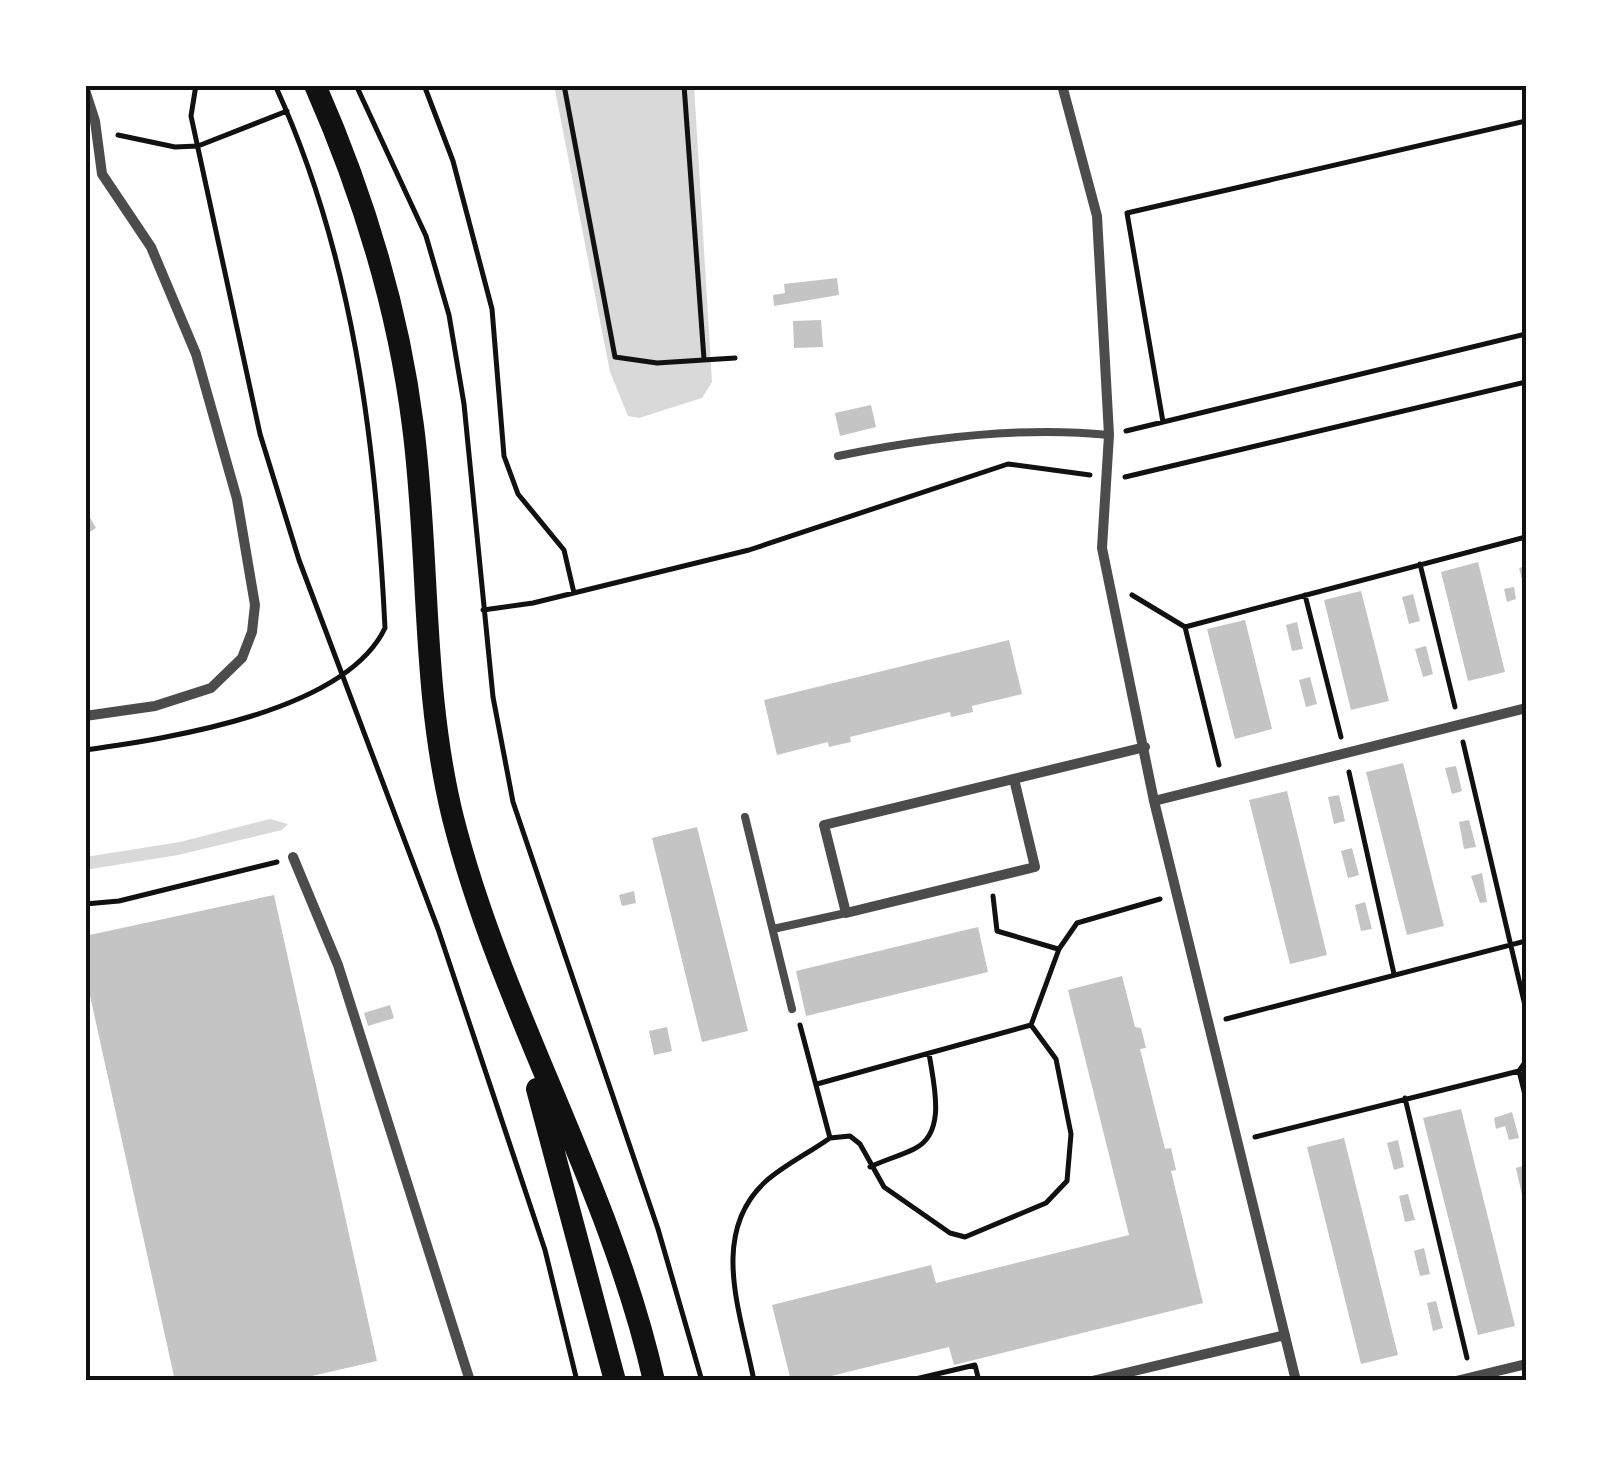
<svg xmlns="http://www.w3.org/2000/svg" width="1611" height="1466" viewBox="0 0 1611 1466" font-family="'Space Grotesk',sans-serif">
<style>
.water{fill:#d9d9d9}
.building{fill:#c4c4c4}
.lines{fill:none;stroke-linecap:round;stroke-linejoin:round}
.path{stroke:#111;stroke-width:5}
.service{stroke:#4c4c4c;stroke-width:8}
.minor{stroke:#4c4c4c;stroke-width:10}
.primary{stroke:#111;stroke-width:22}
.neatline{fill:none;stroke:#111;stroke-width:4}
</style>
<rect width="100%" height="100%" fill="#fff"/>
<path class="water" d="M554 85H694L712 382 702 398 639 418 628 416 610 372Z
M270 819 288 824 282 830 178 855 85 870V857L180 842Z"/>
<path class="building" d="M837 278 839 295 774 306 773 295 785 293 784 284Z
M821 320 823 347 794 348 793 321Z
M871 405 876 427 840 436 835 413Z
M85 509 96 528 85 535Z
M1478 562 1505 672 1468 681 1441 572Z
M1526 566V591H1525L1519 568Z
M1514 587 1516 599 1507 602 1504 589Z
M1361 591 1389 701 1351 710 1324 600Z
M1413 594 1420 621 1409 624 1402 597Z
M1245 620 1272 729 1235 739 1207 629Z
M1297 622 1303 649 1292 651 1286 625Z
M1009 640 1022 694 972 706 973 712 951 717 950 712 850 737 851 742 829 747 828 742 777 755 764 700Z
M1426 646 1433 674 1423 677 1415 649Z
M1310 677 1317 704 1306 707 1299 680Z
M1403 763 1444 926 1407 935 1366 772Z
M1456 766 1462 791 1452 794 1445 768Z
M1287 791 1327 955 1290 964 1249 800Z
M1339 795 1345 821 1334 824 1328 797Z
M1469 820 1476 847 1464 849 1459 822Z
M697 827 748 1031 702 1042 652 838Z
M1352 848 1359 875 1348 878 1341 851Z
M1482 873 1487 902 1480 903 1471 876Z
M634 891 636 903 622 906 619 895Z
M274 895 377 1361 290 1381H175L85 973V936Z
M1365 902 1372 929 1361 931 1355 905Z
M978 927 988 972 806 1016 796 971Z
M1122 976 1135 1027 1141 1028 1146 1048 1140 1049 1165 1149 1171 1148 1176 1170 1171 1171 1203 1303 954 1365 949 1347 811 1381H791L772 1305 931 1265 936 1283 1129 1235 1068 990Z
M390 1005 394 1018 368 1026 364 1013Z
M667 1027 672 1051 654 1055 649 1031Z
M1461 1109 1515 1326 1478 1335 1423 1118Z
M1512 1112 1519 1138 1509 1140 1505 1126 1496 1129 1494 1118Z
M1344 1138 1398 1355 1361 1364 1307 1147Z
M1398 1140 1404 1167 1394 1170 1387 1143Z
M1526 1165V1194L1522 1195 1516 1168Z
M1408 1194 1415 1220 1405 1222 1399 1196Z
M1424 1248 1430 1274 1420 1276 1414 1251Z
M1436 1301 1443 1328 1433 1331 1427 1303Z"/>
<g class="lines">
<path class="path" d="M196 85 191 116 260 434 299 560 438 929 545 1250 577 1381
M356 85 426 236 449 315 464 404 493 697 513 802 658 1229 702 1381
M424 85 453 161 492 309 504 456 518 494 564 550 574 593
M564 85 615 357 657 363 735 358
M684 85 704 359
M118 135 175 147 198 146 287 111
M1163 422 1127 213 1526 121
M1126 431 1526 334
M1125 477 1526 382
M1420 564 1455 707
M1132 595 1185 627 1219 765
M1305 595 1341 737
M483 610 533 603 749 550 1008 464 1090 475
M1185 627 1526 537
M1463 742 1526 1010
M85 750C170 738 345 712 385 628 376 443 353 255 275 85
M1349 772 1394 974
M993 896 997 931 1058 949
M85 904 119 901 277 862
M1226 1019 1526 941
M1519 1071 1526 1099
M817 1084 1031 1025
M1405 1098 1467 1358
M1255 1137 1519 1071 1526 1061
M830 1138 850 1136 860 1144 884 1187 950 1233 965 1237 1046 1203 1067 1181 1071 1134 1056 1059 1031 1025 1059 949 1077 923 1160 899
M870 1167C884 1160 900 1156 914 1149 948 1133 933 1082 929 1053
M754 1381C742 1316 708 1235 765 1182 784 1165 809 1153 830 1138L800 1025
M907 1381 975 1365 979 1381"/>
<path class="service" d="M838 456C925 438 1021 426 1109 435
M745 817 792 1009
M773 929 846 913"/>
<path class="minor" d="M1062 85 1097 216 1109 435 1102 548 1154 801 1296 1381
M85 90 95 121 102 174 151 247 196 354 237 499 255 605 252 632 242 658 211 688 155 706 85 716
M1014 779 1035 867 846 913 824 825 1145 747
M1154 801 1526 708
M293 857 338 965 470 1381
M1092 1381 1285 1335
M1456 1381 1526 1364"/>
<path class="primary" d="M315 85C363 194 398 307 413 426 430 557 421 689 453 818 502 1012 610 1185 654 1381
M537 1089 615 1381"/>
</g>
<rect width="1611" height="1466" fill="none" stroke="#ffffff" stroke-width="175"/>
<rect x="88" y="88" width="1436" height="1290" class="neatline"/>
</svg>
